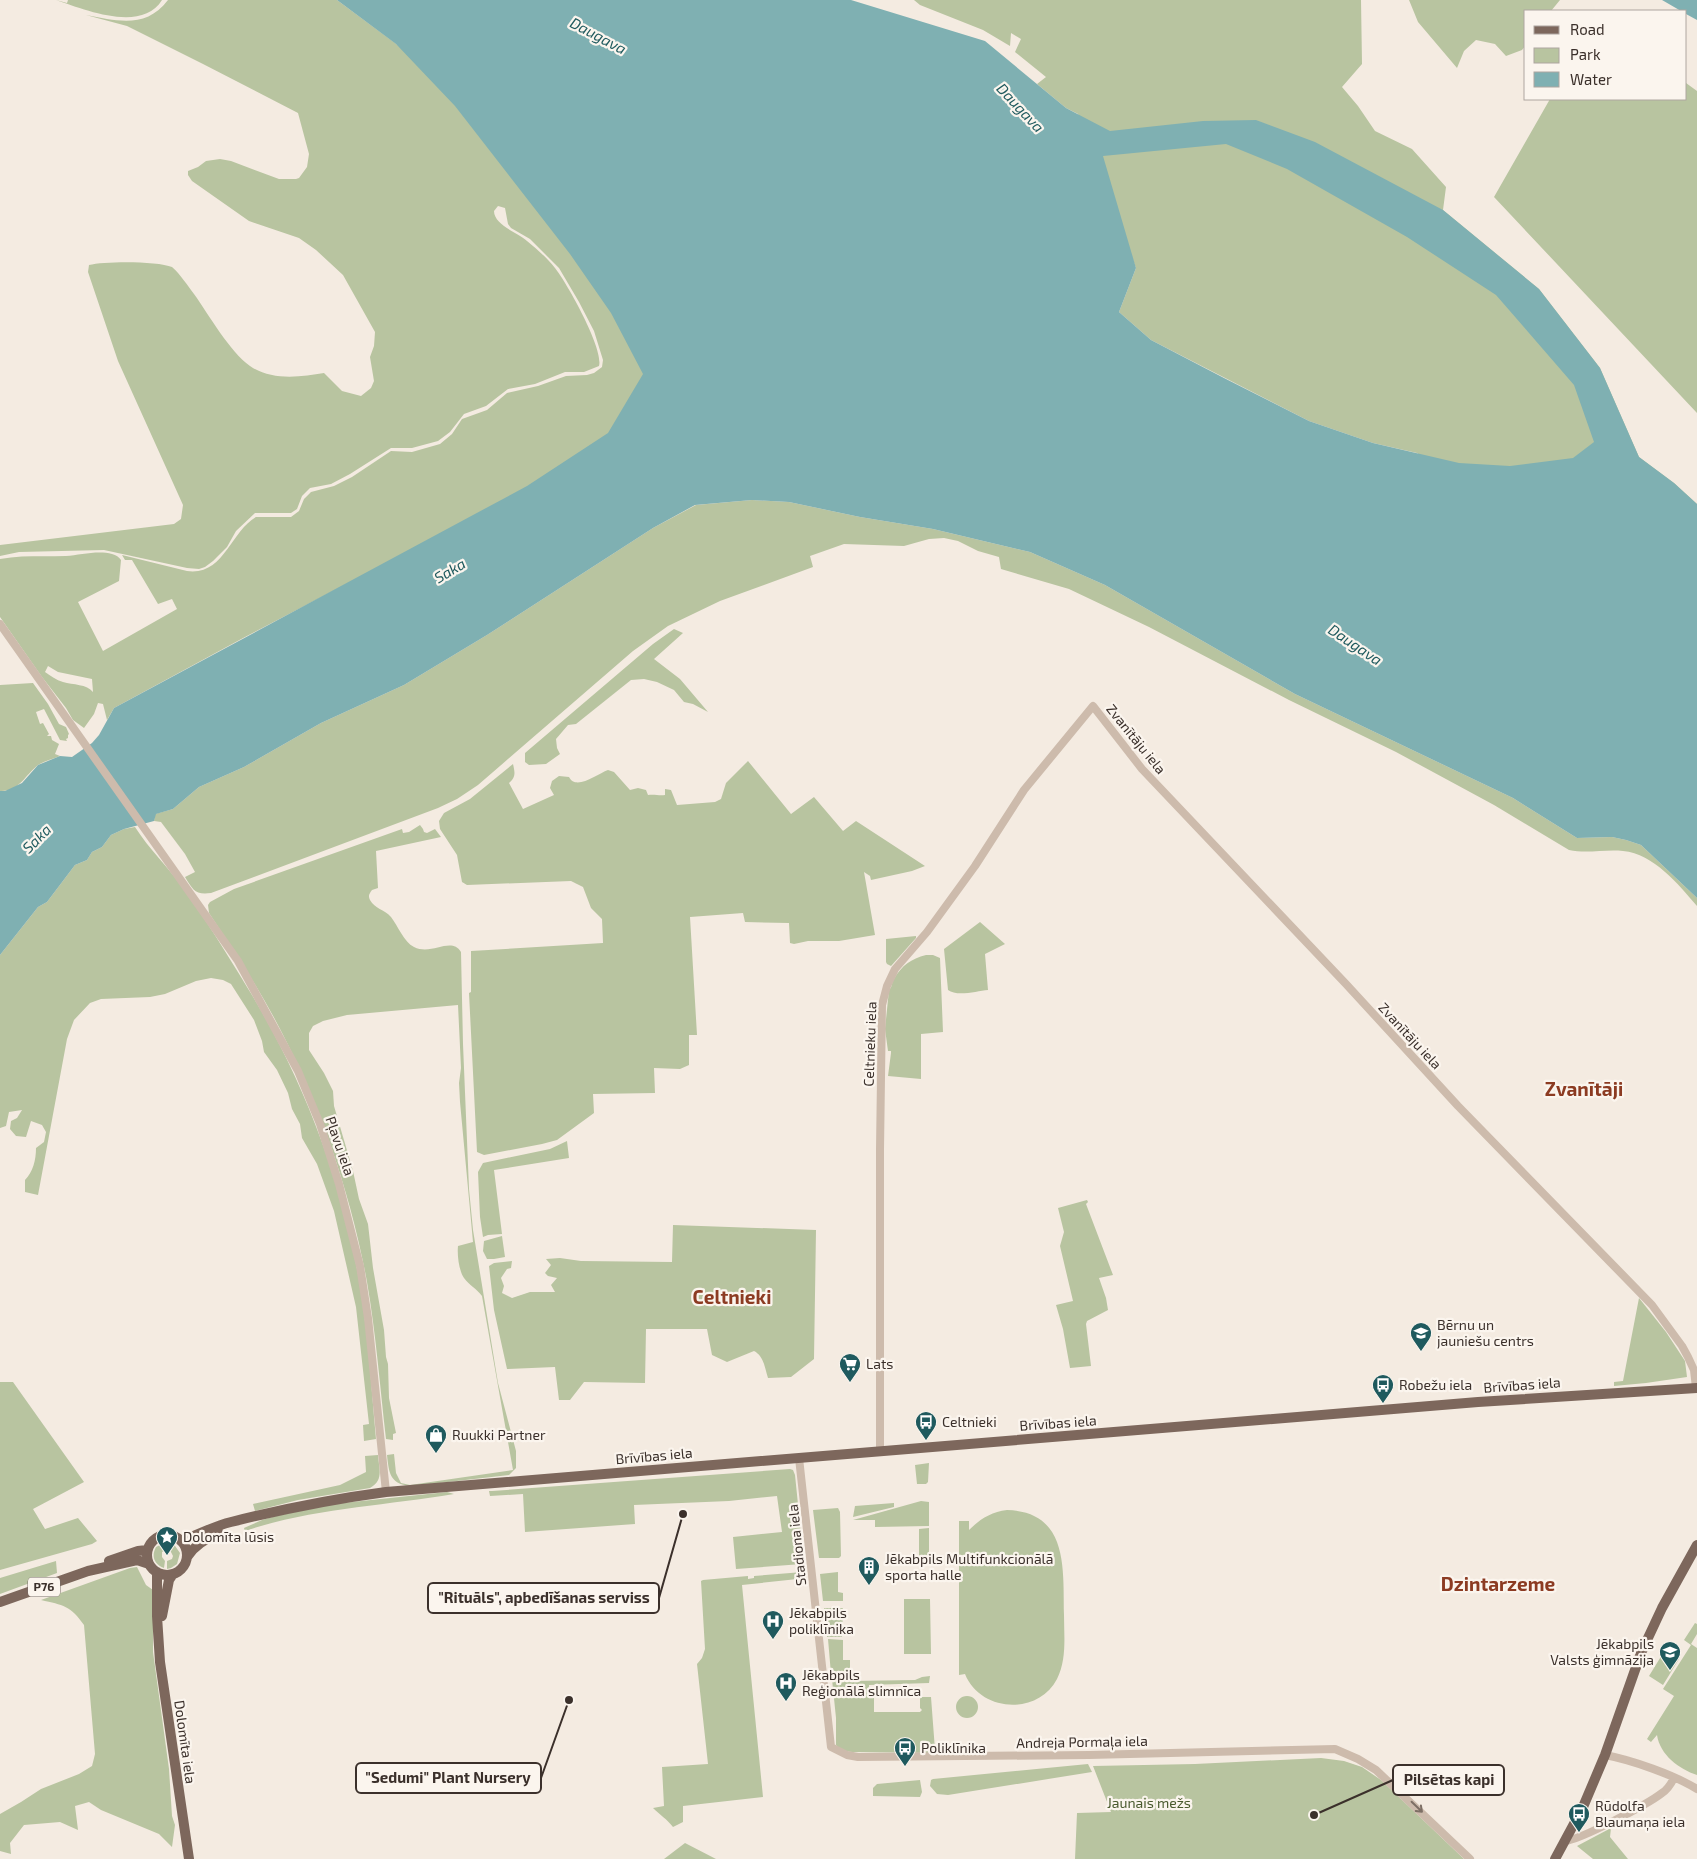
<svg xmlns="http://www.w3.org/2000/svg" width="1697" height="1859" viewBox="0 0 1697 1859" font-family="'Exo 2',sans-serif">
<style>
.green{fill:#b8c4a0;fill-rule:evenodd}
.water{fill:#7fb0b2;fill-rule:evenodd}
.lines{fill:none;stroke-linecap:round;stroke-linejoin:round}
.minor{stroke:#cdbbac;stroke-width:8}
.major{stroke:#7d675c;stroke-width:10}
.oneway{stroke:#7d6f65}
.labels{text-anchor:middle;stroke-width:4.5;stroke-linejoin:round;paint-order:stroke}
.shield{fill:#fbf5ee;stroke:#756b66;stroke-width:1}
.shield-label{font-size:12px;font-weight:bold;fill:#3b302b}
.street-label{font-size:14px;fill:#3b302b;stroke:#fbf5ee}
.poi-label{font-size:14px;fill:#3b302b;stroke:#fbf5ee;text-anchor:start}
.park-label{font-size:14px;fill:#4a5a2e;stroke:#fbf5ee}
.water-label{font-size:15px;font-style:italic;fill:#1f5a5e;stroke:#fbf5ee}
.district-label{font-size:19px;font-weight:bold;fill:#8c3b22;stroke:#fbf5ee}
.leader{fill:none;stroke:#3b302b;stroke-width:2}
.callout-dot{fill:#3b302b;stroke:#fbf5ee;stroke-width:2}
.callout{fill:#fbf5ee;stroke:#3b302b;stroke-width:2}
.callout-label{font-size:15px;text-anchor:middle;font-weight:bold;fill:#3b302b}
</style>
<rect width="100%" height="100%" fill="#f4ebe1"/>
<path class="green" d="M56 0 67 3 68 0H162C142 33 85 10 56 0Z
M168 0H337L395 43 766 365 245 637 114 708 107 720 103 704 98 703 94 714 84 728 73 720 66 708 42 677 0 617V559C22 555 43 557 66 556 80 555 98 550 112 554 116 555 119 557 121 560L119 581 78 602 103 651 177 609 172 599 158 604 132 560H125L122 555 187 571C224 576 230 532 256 517H291L299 511 304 499 311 492 334 486 352 477 391 451 412 452 440 444 452 434 462 419 487 410 507 393 538 386 566 376 587 375 594 373 602 367 603 360 594 331 579 302 559 268 530 239 511 228 508 224 505 208 498 206 494 211C494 225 518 233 527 241 537 249 547 258 555 268 567 283 604 349 599 366L584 372H565L535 384 508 389 486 406 464 414 450 432 438 441 412 448H391L350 474 331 484 310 488 302 496 297 509 291 513H255L236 531 227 547 213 561 205 567 199 569 187 568 104 550 19 552 0 556V545L174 524 181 519 183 505 118 361 88 272 89 265C105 261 158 261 172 267 181 275 187 285 194 294 209 315 230 352 250 366 271 381 301 377 324 373L342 391 361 396 371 388 374 381 370 357 374 346 375 332 343 275 316 250 299 238 249 221 192 181 188 175V171L198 167 206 161 220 159 231 161 279 179H296L299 178 307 167 309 154 298 113 203 64 127 26 86 15C118 21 146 29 168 0ZM48 666 58 672 92 679 93 692C87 684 73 685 63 682 56 680 51 676 45 672Z
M914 0H1361L1362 64 1342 87 1358 106 1375 131 1412 149 1446 187 1443 210 1539 289 1600 368 1639 457 1674 483 1697 504V653L1417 453 1373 443 1309 421 1151 340 1119 312 1136 268 1078 114 1066 108 1037 84 1046 77 1015 52 1021 39 1011 33 1010 46 983 30 920 5Z
M1409 0H1560L1551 11H1526V45L1522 50 1506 56 1495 44 1476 40 1464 51 1457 68 1418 22Z
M1686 83 1697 91V413L1494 197 1550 99H1686Z
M752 500 789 502 860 517 933 529 1030 552 1105 585 1295 694 1513 798 1577 838 1612 837 1626 840 1641 845 1697 898V906C1678 884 1654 854 1623 851 1605 849 1587 854 1569 850L1494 805 1396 752 1289 700 1149 627 1069 589 1001 569 999 557 978 551 958 541 944 538 929 539 904 546 844 544 810 556 813 567 720 601 668 626 633 651 478 785 457 799 438 808 211 893C195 895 193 890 185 877L195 872 185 854 161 822 154 821 155 814 173 809 199 787 244 767 321 723 404 685 487 635 653 528 696 505Z
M674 629 683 633 654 659 680 679 708 712 693 704 684 702 674 690 657 682 644 679 631 680 576 724 568 725 556 739 557 748 560 754 546 764 529 765 525 762V753L653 644Z
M33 683 48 704 59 724 66 727 69 734 68 735V738L66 739 67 741 60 740 44 709 36 712 40 724 43 723 49 734 47 736H51L52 740 59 744 55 754 60 756C53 759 44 761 38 765 25 775 19 792 0 791V685Z
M748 761 791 814 814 797 843 831 856 821 925 866 912 871 871 880 870 876 864 872 875 935 839 941H808L794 944 790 943 789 923 745 922 743 913 690 917 697 1035H689V1065L680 1069 654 1068 655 1093 593 1094 594 1113 557 1140 542 1144 484 1155 477 1152 469 993 471 992V951L603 943 602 919 591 908 583 887 571 881 467 885 462 882 457 855 440 829 439 821 444 813 470 799 513 764C515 773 516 777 509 783L523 809 554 795 550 788 552 781 559 776 569 777C576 791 597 774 608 770L614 772 630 790 638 788 646 790 648 795C655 794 659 796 665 795V789L671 790 677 805 715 802 721 799 726 783Z
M420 825 423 829 424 832 427 833 435 829 441 837 376 851 378 888 372 890C369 894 368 896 370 900 375 909 384 909 391 917 398 926 404 942 414 947 432 956 451 936 461 952L463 1044 469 1189 473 1230 498 1383 516 1451V1468L509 1475 413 1486C390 1485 389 1474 387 1455L394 1454 396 1473 401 1483 410 1485 513 1470 482 1296C477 1289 469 1285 464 1278 459 1271 457 1255 458 1246L473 1242 460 1102 459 1083 461 1068 458 1005 347 1015 323 1021 313 1026 309 1033V1050L324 1073 333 1091 334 1106 353 1171 359 1199 368 1224 373 1268 384 1330 386 1357 388 1364 389 1398 396 1433 393 1434V1440L386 1439C380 1387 376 1334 367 1282 351 1194 321 1108 280 1029 259 988 234 951 209 913L208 905 210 902 234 889 402 829 403 833 409 832Z
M135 827C149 849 168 867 184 889 206 920 227 954 247 987 300 1072 340 1175 358 1274 368 1329 371 1384 376 1439L364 1441 363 1425 369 1424 356 1307 334 1211 317 1164 302 1138 300 1124 292 1109 288 1093 277 1070 264 1052 262 1041 254 1020 231 984 223 980 211 978 196 981 165 994 150 997 101 999 90 1003 74 1020 67 1039 38 1195 25 1192V1180C33 1172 36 1160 36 1148L44 1142 46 1132 42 1125 31 1121 26 1137 16 1136 10 1129 11 1121 17 1118 22 1110 9 1112 6 1126 0 1128V955L38 907 47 902 75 865 87 860 92 852 102 847 111 835 124 829Z
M980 922 1005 944 985 954 988 990C977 991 957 997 948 990L944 949Z
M916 936V938L891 966 887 964 886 962V939Z
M926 955H933L940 958 943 1032 921 1034V1079L888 1076 891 1053V1051H888L885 1029 889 990C893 986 891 983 894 979 902 965 911 959 926 955Z
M567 1141 569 1158 494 1170 502 1234 488 1235 483 1237 480 1217 478 1172 483 1163 550 1149Z
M1087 1200 1088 1202 1086 1204 1113 1275 1099 1278 1106 1298 1108 1310 1087 1321 1086 1324 1091 1366 1070 1368 1063 1329 1056 1305 1073 1301 1060 1246 1064 1232 1058 1208Z
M673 1225 816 1230 814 1359 791 1377 768 1378C765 1369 764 1356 754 1351L727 1362 712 1355 707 1329H646L645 1383 584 1382 570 1400H559L555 1367 507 1369 494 1310 489 1266 494 1263 512 1261 511 1268 507 1269 501 1278 504 1286 502 1293 512 1298 530 1292H555L551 1285 557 1278 548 1276 545 1273 551 1265 546 1259 560 1258 581 1261 672 1262Z
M502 1236 505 1257 494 1259H487L483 1251 484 1241Z
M1639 1298 1666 1332 1685 1361 1687 1377 1646 1383 1614 1386V1382L1623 1381Z
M0 1382H13L84 1482 33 1509 45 1529 78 1518 97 1541 92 1544 0 1570Z
M378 1455C379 1469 384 1480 370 1488L298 1500 255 1511 253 1504 340 1485 366 1472 365 1456Z
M929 1463 928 1482 926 1484H917L915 1465Z
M790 1469 793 1470 795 1475 804 1563 802 1564 736 1569 733 1537 782 1532 777 1496 729 1501 634 1505 635 1524 525 1532 523 1494 490 1496 489 1491H492Z
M447 1492 454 1494C384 1506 313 1508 245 1531L244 1528 262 1520 276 1516 333 1504Z
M921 1501 929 1502V1526L875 1527V1520H853Z
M894 1503V1507L853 1517 855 1506Z
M838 1508 840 1512 841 1556 839 1558H819L813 1510Z
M1007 1510C1069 1512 1063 1569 1064 1615 1064 1636 1067 1659 1057 1679 1038 1716 980 1712 965 1674L959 1675V1521H969V1530C980 1519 991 1512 1007 1510Z
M929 1528V1556L919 1557V1529Z
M166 1542 173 1543 180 1553 177 1564 171 1568 167 1569V1561L172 1559 173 1556 170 1550H166L162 1552V1557L165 1561 164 1568C154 1564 151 1556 156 1547Z
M56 1561 57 1573 0 1594V1578Z
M137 1567 146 1585 153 1590V1652L169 1769 172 1816 175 1825 172 1847 159 1834 101 1810 89 1802 75 1806 78 1830 60 1822 24 1825 10 1843 11 1854 0 1851V1814L21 1802 41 1789 79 1774 92 1766 95 1754 84 1625C71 1606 63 1605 41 1600L130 1568Z
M803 1572 807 1575V1578L742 1585 763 1797 683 1806V1822L673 1827C667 1819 660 1815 653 1808L664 1806 662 1767 708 1764 697 1664 702 1658 705 1649 701 1581 703 1580 748 1576V1579L754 1578V1576Z
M838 1572V1592L843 1593V1601H823L820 1574Z
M904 1599H930L931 1654H904Z
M824 1608H843L842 1637H827Z
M1695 1623 1697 1624V1634L1691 1644 1697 1648V1775C1679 1769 1660 1755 1657 1735L1651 1742 1647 1739 1674 1696 1663 1689 1691 1645 1684 1640Z
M828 1639 843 1640V1660H850V1672L831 1674Z
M1665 1650 1679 1659 1663 1685 1649 1676Z
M850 1676 851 1681 915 1680 922 1677 930 1676 929 1683 869 1685V1697L874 1698V1712H920L922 1710 920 1708V1697H931L935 1750 932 1753 855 1752C848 1752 840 1751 836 1745V1718L832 1679Z
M956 1707a11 11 0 1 1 22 0a11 11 0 1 1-22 0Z
M1321 1758 1344 1761 1362 1767 1381 1780 1464 1859H1075L1077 1813 1111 1812 1093 1766 1195 1764Z
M1088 1764 1092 1772 948 1795 937 1794 930 1786 931 1780 933 1779Z
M920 1780 922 1792 920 1797 873 1796V1788L877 1784Z
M1611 1828 1610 1837 1628 1859H1593L1577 1846Z
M685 1843 716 1859H664Z"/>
<path class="water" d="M337 0H851L985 41 1066 108 1110 131 1203 121 1256 120 1315 142 1443 210 1539 289 1600 368 1639 457 1674 483 1697 504V898L1641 845 1626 840 1612 837 1577 838 1513 798 1295 694 1105 585 1030 552 933 529 860 517 789 502 752 500 695 505 653 528 487 635 404 685 321 723 244 767 199 787 173 809 156 814 154 821 124 829 111 835 102 847 92 852 87 860 75 865 47 902 38 907 0 955V791H5L22 783 38 765 60 756 72 757 92 743 99 735 114 708 527 486 608 433 643 374 611 313 570 254 455 106 396 44ZM1226 144 1287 169 1407 237 1496 295 1574 385 1594 442 1573 458 1510 466 1459 463 1373 443 1309 421 1224 378 1151 340 1119 312 1136 268 1103 156Z
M1662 0H1697V20L1686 14V11H1681Z"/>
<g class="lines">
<path class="minor" d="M0 624 238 961 298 1071 320 1124 339 1184 360 1266 368 1318 386 1492
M880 1452V1150L882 1005 887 986 895 969 927 932 975 866 1024 790 1093 706 1142 769 1346 984 1458 1106 1652 1305 1682 1346 1688 1357 1694 1370 1696 1388
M799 1458 831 1747 847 1755 858 1757 1089 1755 1335 1749 1358 1759 1376 1770 1470 1859
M1605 1755C1632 1760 1674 1775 1697 1789
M1565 1841C1580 1840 1648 1804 1662 1793 1667 1790 1671 1784 1674 1778"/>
<path class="major" d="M147 1555a20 20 0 1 1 40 0a20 20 0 1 1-40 0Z
M181 1541C198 1535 214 1526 231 1522 283 1509 333 1499 386 1492L1478 1402 1697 1388
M187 1557C194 1546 207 1538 219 1533
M109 1561 138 1551 147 1550
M157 1572V1616L160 1662 189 1859
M0 1602 88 1571 137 1560 149 1564
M162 1616 169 1580 173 1574
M1555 1859 1583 1807 1605 1755 1641 1653 1662 1608 1697 1545"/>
</g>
<defs><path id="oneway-shaft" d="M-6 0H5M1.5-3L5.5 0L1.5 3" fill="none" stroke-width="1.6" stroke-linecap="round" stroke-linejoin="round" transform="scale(1.25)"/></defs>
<use class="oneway" href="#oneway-shaft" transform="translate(1417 1807) rotate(44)"/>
<defs>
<g id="school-pin" transform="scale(1.125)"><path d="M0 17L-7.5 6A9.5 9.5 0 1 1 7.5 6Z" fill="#1f5a5e" stroke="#fbf5ee"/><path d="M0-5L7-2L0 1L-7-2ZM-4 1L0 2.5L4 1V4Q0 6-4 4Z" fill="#fff"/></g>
<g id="supermarket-pin" transform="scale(1.125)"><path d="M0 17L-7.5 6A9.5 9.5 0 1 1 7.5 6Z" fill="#1f5a5e" stroke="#fbf5ee"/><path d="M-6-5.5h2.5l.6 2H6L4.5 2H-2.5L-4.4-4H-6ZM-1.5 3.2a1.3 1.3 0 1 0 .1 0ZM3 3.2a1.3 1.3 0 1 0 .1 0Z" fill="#fff"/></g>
<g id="bus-pin" transform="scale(1.125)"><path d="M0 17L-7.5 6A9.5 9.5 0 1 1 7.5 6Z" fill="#1f5a5e" stroke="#fbf5ee"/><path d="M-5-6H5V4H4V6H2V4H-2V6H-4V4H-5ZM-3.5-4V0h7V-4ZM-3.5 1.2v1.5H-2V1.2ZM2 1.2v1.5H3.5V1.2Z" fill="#fff"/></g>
<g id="shop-pin" transform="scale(1.125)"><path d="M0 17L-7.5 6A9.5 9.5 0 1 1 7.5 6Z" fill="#1f5a5e" stroke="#fbf5ee"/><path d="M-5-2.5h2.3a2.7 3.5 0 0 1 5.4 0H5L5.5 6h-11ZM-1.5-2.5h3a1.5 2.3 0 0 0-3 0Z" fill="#fff"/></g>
<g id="sight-pin" transform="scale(1.125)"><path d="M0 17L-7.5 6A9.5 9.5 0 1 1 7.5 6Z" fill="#1f5a5e" stroke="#fbf5ee"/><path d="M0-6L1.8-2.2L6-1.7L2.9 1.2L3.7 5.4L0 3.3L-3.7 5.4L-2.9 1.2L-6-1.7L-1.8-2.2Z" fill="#fff"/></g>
<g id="building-pin" transform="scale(1.125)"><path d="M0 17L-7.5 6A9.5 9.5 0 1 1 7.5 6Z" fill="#1f5a5e" stroke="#fbf5ee"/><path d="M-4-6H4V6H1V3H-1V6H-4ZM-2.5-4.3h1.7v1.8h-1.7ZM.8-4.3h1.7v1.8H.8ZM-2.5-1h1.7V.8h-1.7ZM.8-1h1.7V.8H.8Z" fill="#fff"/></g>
<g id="hospital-pin" transform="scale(1.125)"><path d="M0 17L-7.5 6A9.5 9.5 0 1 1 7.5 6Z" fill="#1f5a5e" stroke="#fbf5ee"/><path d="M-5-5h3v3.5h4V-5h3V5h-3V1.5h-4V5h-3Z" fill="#fff"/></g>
</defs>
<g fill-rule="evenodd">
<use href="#school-pin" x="1421" y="1333"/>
<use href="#supermarket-pin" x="850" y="1364"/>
<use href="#bus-pin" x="1383" y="1385"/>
<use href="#bus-pin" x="926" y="1422"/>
<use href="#shop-pin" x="436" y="1435"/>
<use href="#sight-pin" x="167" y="1537"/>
<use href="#building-pin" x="869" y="1567"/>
<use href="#hospital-pin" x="773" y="1621"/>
<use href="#school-pin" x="1670" y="1652"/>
<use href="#hospital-pin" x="786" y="1683"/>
<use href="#bus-pin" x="905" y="1748"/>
<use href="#bus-pin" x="1579" y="1814"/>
</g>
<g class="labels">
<rect class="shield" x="28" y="1577.5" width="32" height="19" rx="4"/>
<g class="shield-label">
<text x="44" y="1591">P76</text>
</g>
<g class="street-label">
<text transform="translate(1136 739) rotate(51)" y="5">Zvanītāju iela</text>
<text transform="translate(1410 1036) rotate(47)" y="5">Zvanītāju iela</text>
<text transform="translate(870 1044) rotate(-88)" y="5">Celtnieku iela</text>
<text transform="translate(340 1146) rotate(71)" y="5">Pļavu iela</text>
<text transform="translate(1522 1385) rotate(-4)" y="5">Brīvības iela</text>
<text transform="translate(1058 1423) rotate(-4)" y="5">Brīvības iela</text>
<text transform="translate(654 1456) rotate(-5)" y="5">Brīvības iela</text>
<text transform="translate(797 1545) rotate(-96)" y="5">Stadiona iela</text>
<text transform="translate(185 1742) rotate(82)" y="5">Dolomīta iela</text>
<text transform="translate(1082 1742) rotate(-1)" y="5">Andreja Pormaļa iela</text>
</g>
<g class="poi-label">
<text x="1437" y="1330">Bērnu un<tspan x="1437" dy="16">jauniešu centrs</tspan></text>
<text x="866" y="1369">Lats</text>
<text x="1399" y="1390">Robežu iela</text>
<text x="942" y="1427">Celtnieki</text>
<text x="452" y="1440">Ruukki Partner</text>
<text x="183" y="1542">Dolomīta lūsis</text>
<text x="885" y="1564">Jēkabpils Multifunkcionālā<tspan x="885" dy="16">sporta halle</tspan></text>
<text x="789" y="1618">Jēkabpils<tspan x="789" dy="16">poliklīnika</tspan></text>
<text x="1654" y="1649" text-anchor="end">Jēkabpils<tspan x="1654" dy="16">Valsts ģimnāzija</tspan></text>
<text x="802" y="1680">Jēkabpils<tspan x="802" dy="16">Reģionālā slimnīca</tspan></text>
<text x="921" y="1753">Poliklīnika</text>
<text x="1595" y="1811">Rūdolfa<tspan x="1595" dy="16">Blaumaņa iela</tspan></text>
</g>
<g class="park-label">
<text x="1149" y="1808">Jaunais mežs</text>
</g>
<g class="water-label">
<text transform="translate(598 36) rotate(28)" y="5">Daugava</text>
<text transform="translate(1020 108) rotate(47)" y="5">Daugava</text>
<text transform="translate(450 571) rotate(-31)" y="5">Saka</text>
<text transform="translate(1355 645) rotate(34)" y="5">Daugava</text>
<text transform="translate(37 839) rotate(-45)" y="5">Saka</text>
</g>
<g class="district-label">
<text x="1584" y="1096">Zvanītāji</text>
<text x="732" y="1304">Celtnieki</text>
<text x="1498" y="1591">Dzintarzeme</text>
</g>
</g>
<path class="leader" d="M683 1514L659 1598M569 1700L541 1778M1314 1815L1393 1780"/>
<g class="callout-dot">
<circle cx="683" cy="1514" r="5"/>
<circle cx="569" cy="1700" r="5"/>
<circle cx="1314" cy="1815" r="5"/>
</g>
<g class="callout">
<rect x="428" y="1583" width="231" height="30" rx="5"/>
<rect x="356" y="1763" width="185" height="30" rx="5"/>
<rect x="1393" y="1765" width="111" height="30" rx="5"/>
</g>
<g class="callout-label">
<text x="544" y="1603">"Rituāls", apbedīšanas serviss</text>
<text x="448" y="1783">"Sedumi" Plant Nursery</text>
<text x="1449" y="1785">Pilsētas kapi</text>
</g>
<rect x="1524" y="10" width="162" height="90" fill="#fbf5ee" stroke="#aea6a0"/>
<rect x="1534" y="26" width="25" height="8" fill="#7d675c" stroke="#aea6a0"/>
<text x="1570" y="35" font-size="15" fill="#3b302b">Road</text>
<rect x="1534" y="48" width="25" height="15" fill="#b8c4a0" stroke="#aea6a0"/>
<text x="1570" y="60" font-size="15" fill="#3b302b">Park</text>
<rect x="1534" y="72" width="25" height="15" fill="#7fb0b2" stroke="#aea6a0"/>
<text x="1570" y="85" font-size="15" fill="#3b302b">Water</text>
</svg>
